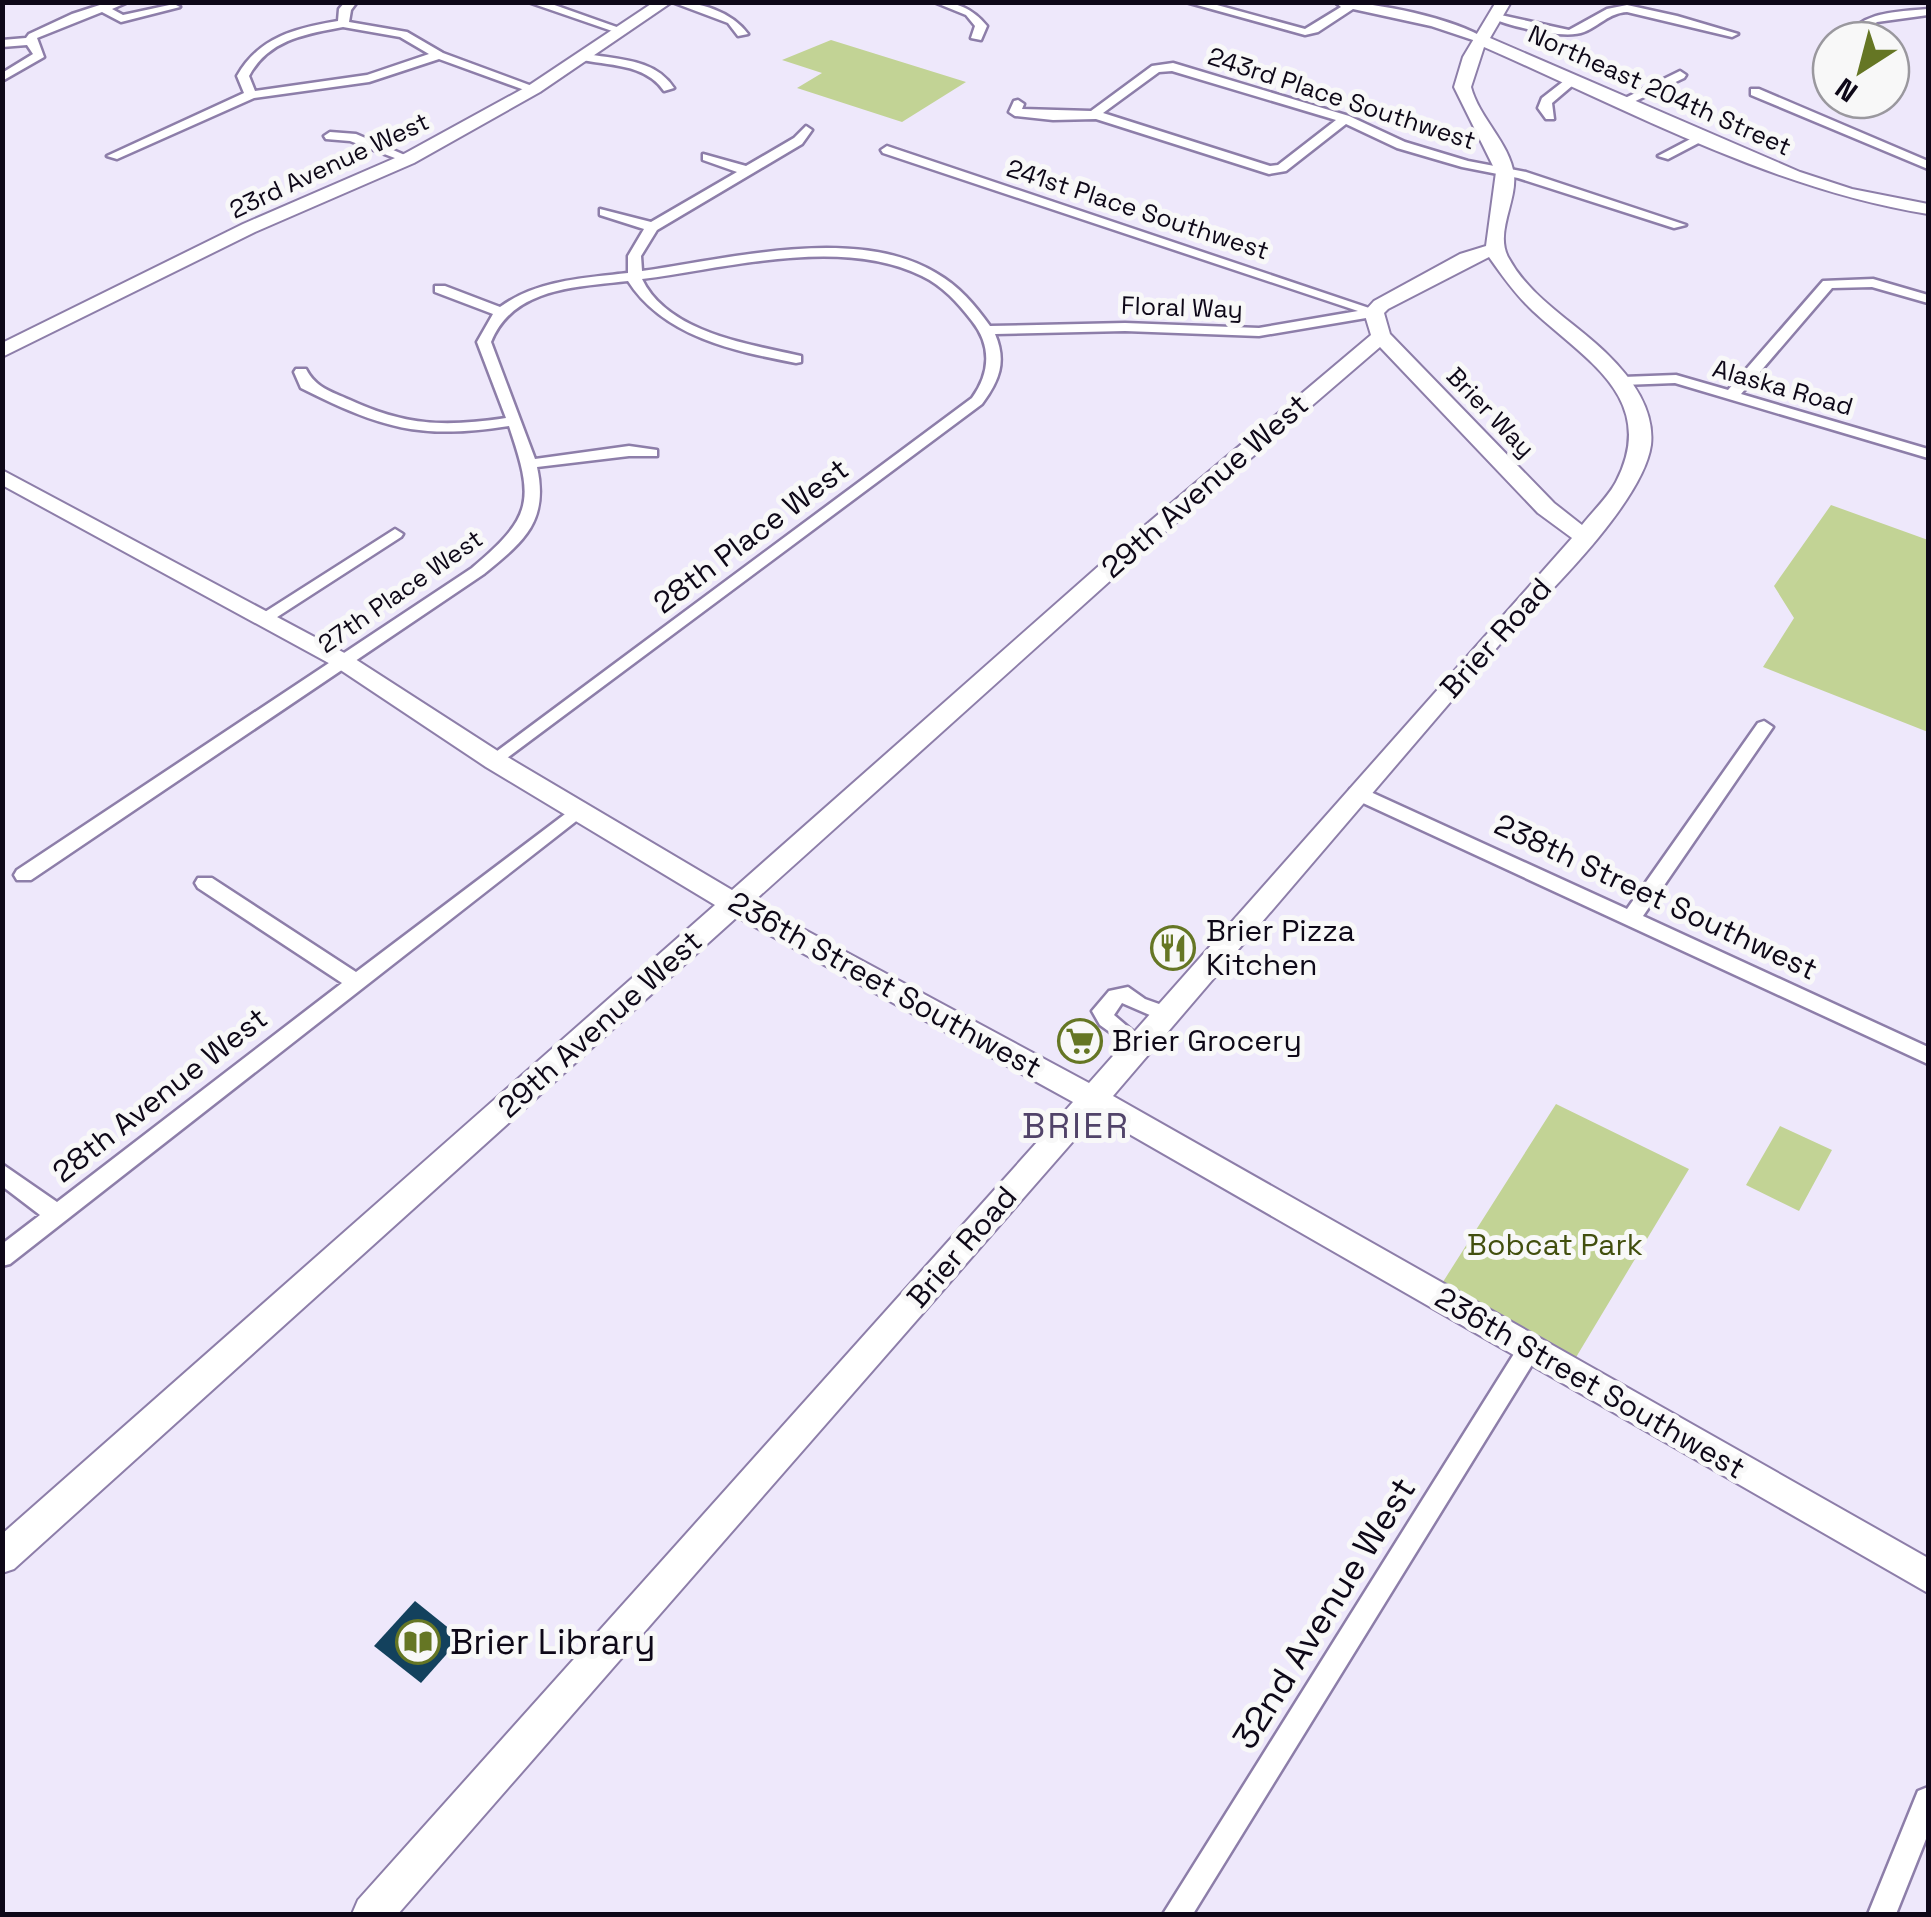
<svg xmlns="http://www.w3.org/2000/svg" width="1931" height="1917" viewBox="0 0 1931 1917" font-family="'Space Grotesk',sans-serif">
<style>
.green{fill:#c2d395}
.building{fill:#13415d}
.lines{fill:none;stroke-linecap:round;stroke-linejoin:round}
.street-casing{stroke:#8d7ea9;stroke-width:5}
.secondary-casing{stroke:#8d7ea9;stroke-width:4}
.street{fill:#fff;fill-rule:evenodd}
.secondary{fill:#fff;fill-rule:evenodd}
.labels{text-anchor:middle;stroke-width:10;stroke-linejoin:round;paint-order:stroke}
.far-street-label{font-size:25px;fill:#0e0818;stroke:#f8f8f8}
.street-label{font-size:30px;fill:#0e0818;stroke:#f8f8f8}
.poi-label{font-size:30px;fill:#0e0818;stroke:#f8f8f8;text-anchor:start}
.park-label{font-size:30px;fill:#424f0e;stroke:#f8f8f8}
.quarter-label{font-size:35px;letter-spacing:2.5px;fill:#514369;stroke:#f8f8f8}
.near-street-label{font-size:35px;fill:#0e0818;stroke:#f8f8f8}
.near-poi-label{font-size:35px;fill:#0e0818;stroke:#f8f8f8;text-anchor:start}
</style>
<rect width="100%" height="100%" fill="#eee8fb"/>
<path class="green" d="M831 40 966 82 902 122 797 88 822 73 782 60Z
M1831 505 1928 540V732L1763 667 1794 618 1774 586Z
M1556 1104 1689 1169 1575 1359 1441 1285Z
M1780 1126 1832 1150 1799 1211 1746 1185Z"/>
<path class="building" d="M415 1601 461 1638 421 1683 374 1646Z"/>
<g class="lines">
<g class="street-casing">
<path id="street" d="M109 2H128L112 9 123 15 174 4 180 7 121 22 102 12 37 38 44 57 2 81V73L33 54 27 45 2 47V40L26 38 29 34 72 14Z
M345 2H357L351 10 349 22 407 32 443 53 540 89 530 92 439 59 369 82 254 98 117 159 107 156 244 93 237 76C259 37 296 28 338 21L339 9ZM343 27 400 37 429 54 367 75 255 91 249 76C268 40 305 34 343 27Z
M528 2H546L628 31 618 33Z
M672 2C700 2 731 11 748 34L738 36 728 23Z
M934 2C957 2 972 8 987 26L981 40 971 38 975 26 966 15Z
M1186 2H1206L1305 29 1341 7 1335 2C1376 2 1453 18 1488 40L1482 43 1431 26 1353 9 1318 32 1305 35Z
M1627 5 1677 16 1738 34 1732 37 1627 12C1609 13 1599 26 1584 32 1565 40 1507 26 1490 17L1496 14 1569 30 1607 9Z
M1928 9V15L1877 22 1854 40H1842C1863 11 1895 12 1928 9Z
M582 53C615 60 654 57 674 88L664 91C645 63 608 66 578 59L576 57Z
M1173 63 1349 116 1405 142 1468 161 1526 172 1686 225 1674 228 1518 178 1462 167 1397 148 1346 124 1286 171 1269 174 1096 119 1053 120 1015 116 1009 112 1014 101 1018 100 1024 104 1022 109 1091 111 1152 66ZM1172 71 1336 120 1278 165 1270 166 1103 113 1159 72Z
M1680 71 1686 75 1684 78 1627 105 1617 102Z
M1569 77 1579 80 1552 103 1554 119H1546L1538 108 1542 98Z
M1751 89H1759L1928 161V169L1751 95Z
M806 126 812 130 802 144 657 230 641 256 642 271C728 259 857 225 936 273 959 286 975 305 990 326L1125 323 1259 328 1358 311 883 153 881 150 887 146 1381 312 1372 317 1259 336 1125 331 995 334C1007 362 999 381 982 404L495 767 489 765 486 761 489 757 972 398C990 373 992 346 972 321 958 303 943 286 922 276 841 236 727 268 642 279 668 333 749 344 801 356V362L796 363C734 351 664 337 628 281 578 287 513 287 491 342L535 459 629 446 657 450V456H629L537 467C549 522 523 542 484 574L31 880H17L14 875 17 870 472 568C534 516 534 500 509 426 419 440 381 428 301 388L294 372 296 369H306C316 388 330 391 350 400 406 426 445 427 506 418L477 342 493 314 435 292V286H445L500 307C537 280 584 278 628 273V256L644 229 600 215V209L651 222 737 172 703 160V154L746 166 794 138Z
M330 132 356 134 414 159 408 163 350 141 326 139 324 136Z
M1700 134 1710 137 1668 159 1658 156Z
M1873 279 1928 295V303L1872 287 1832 288 1741 394 1928 449V458L1675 383 1623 385 1616 381 1623 377 1676 375 1728 390 1823 281Z
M395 529 403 534 401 537 271 621H259L257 617Z
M1764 721 1773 727 1643 916 1928 1047V1064L1350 797 1348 793 1350 789H1364L1627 909 1758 723Z
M577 805 584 807 586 811 584 815 10 1264 2 1266V1244L40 1215 2 1186V1164L57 1202 342 983 198 888 195 883 198 878H212L356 972Z
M1128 987 1145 999 1173 1009 1176 1014 1173 1019 1166 1022 1122 1003 1114 1015 1149 1045 1146 1051 1139 1053 1100 1025 1092 1011 1109 991Z
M1530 1338 1538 1341 1542 1348 1538 1355 1193 1914H1163L1522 1341Z
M1928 1787V1834L1896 1914H1868L1918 1791Z"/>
</g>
<g class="secondary-casing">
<path id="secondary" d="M654 2H672L540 92 414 163 255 232 2 357V343L243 224 402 155 528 86Z
M1496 2H1511L1490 38 1800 172 1852 189 1928 204V214C1772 189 1628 110 1484 47L1471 87C1479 118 1510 143 1514 175 1517 201 1495 232 1508 257 1530 298 1573 321 1605 352 1630 376 1655 408 1651 445 1643 502 1547 595 1506 637L1113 1096 1928 1558V1593L1096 1115 398 1914H352L358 1900 1073 1102 737 917 14 1569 2 1573V1534L715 905 486 767 336 667 2 485V470L352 657 504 755 732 890 1135 534 1371 335 1364 312 1374 301 1460 254 1486 246 1496 172 1454 87 1463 57ZM1489 257C1503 277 1516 295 1533 311 1586 360 1659 399 1616 482 1608 497 1593 511 1582 525L1554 503 1390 334 1384 313 1388 309ZM1380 347 1538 513 1572 538 1089 1083 753 902 1151 544Z"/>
</g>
<use href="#street" class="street"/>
<use href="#secondary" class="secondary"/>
</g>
<defs>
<g id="restaurant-ring" transform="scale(2.25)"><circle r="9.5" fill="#f8f8f8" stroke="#657624" stroke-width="1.5"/><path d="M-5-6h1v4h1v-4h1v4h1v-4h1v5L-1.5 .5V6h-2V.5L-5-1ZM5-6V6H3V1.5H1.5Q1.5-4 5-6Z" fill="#657624"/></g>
<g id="supermarket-ring" transform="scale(2.25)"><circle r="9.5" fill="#f8f8f8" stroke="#657624" stroke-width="1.5"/><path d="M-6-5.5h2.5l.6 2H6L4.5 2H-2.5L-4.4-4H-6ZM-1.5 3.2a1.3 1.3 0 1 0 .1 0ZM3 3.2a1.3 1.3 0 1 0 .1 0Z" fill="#657624"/></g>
<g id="library-ring" transform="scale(2.25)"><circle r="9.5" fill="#f8f8f8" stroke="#657624" stroke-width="1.5"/><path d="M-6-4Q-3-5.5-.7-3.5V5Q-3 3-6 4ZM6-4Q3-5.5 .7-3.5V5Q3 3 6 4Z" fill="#657624"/></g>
</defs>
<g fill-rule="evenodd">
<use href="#restaurant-ring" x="1173" y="948"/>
<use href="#supermarket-ring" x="1080" y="1041"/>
<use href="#library-ring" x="418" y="1642"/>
</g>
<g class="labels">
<g class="far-street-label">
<text transform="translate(1660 90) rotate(24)" y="9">Northeast 204th Street</text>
<text transform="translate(1342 98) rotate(18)" y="9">243rd Place Southwest</text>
<text transform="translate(329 165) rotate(-25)" y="9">23rd Avenue West</text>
<text transform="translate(1138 209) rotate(18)" y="9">241st Place Southwest</text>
<text transform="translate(1182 307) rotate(2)" y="9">Floral Way</text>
<text transform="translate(1783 387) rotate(16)" y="9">Alaska Road</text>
<text transform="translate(1491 412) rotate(46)" y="9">Brier Way</text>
<text transform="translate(400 591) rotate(-35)" y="9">27th Place West</text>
</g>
<g class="street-label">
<text transform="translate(1205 486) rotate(-41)" y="10">29th Avenue West</text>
<text transform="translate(751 536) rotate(-37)" y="10">28th Place West</text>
<text transform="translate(1496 638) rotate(-48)" y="10">Brier Road</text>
<text transform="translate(1656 897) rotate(25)" y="10">238th Street Southwest</text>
<text transform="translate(885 985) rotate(29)" y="10">236th Street Southwest</text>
<text transform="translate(600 1024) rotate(-42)" y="10">29th Avenue West</text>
<text transform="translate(160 1095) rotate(-38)" y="10">28th Avenue West</text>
<text transform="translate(962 1247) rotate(-49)" y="10">Brier Road</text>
<text transform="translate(1590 1383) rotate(30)" y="10">236th Street Southwest</text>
</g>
<g class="poi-label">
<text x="1206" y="941">Brier Pizza<tspan x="1206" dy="34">Kitchen</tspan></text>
<text x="1112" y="1051">Brier Grocery</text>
</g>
<g class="park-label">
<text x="1555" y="1255">Bobcat Park</text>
</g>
<g class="quarter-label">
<text x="1076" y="1138">BRIER</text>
</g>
<g class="near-street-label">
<text transform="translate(1324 1613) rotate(-58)" y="12">32nd Avenue West</text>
</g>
<g class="near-poi-label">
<text x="450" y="1654">Brier Library</text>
</g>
</g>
<rect width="1931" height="1917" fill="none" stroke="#0e0818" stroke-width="10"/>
<g transform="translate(1861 70) rotate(216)"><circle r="48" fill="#f8f8f8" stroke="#9a989e" stroke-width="2.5"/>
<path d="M0-8L18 38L0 25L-18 38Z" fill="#657624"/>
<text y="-15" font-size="28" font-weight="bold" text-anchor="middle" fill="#0e0818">N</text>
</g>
</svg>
